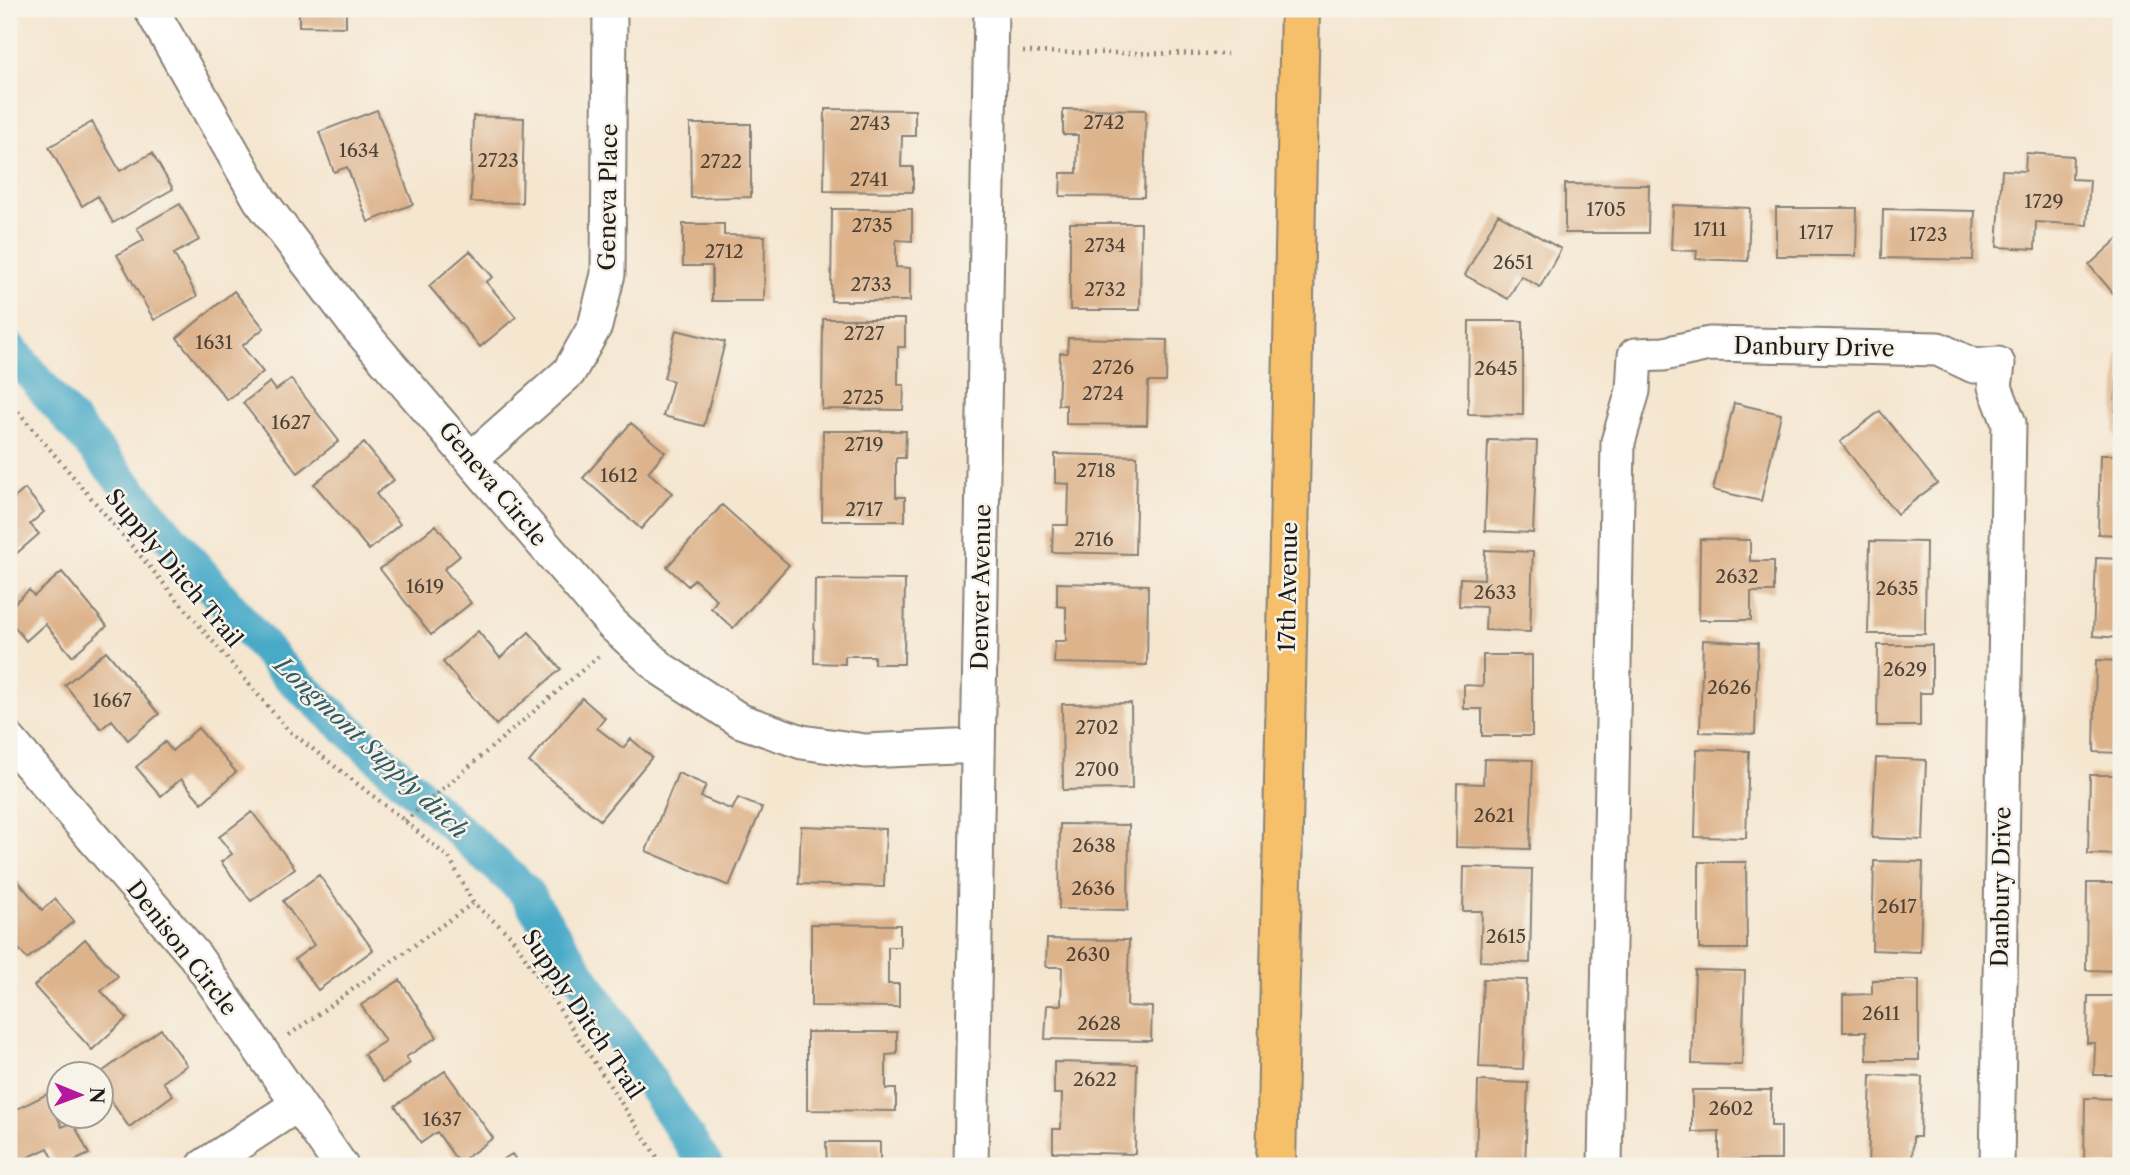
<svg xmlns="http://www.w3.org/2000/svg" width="2130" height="1175" viewBox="0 0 2130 1175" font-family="'Libre Caslon Text',serif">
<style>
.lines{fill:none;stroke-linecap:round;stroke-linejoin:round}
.canal{stroke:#49aac8;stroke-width:35}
.building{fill:#ddb38b}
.minor-casing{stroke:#888176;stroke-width:37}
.major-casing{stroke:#888176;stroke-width:42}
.path{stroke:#888176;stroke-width:4.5;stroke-dasharray:2 5;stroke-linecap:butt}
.minor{stroke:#fff;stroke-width:33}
.major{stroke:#f6c06b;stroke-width:38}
.labels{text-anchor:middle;stroke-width:5;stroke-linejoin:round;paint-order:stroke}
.number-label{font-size:19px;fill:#4c4238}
.street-label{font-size:23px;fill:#1c1c1c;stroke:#f7f3e8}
.water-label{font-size:24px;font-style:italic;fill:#305c69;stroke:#f7f3e8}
</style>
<rect width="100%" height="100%" fill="#f7f3e8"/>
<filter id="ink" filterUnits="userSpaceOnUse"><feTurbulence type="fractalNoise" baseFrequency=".0143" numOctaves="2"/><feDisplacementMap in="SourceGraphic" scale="14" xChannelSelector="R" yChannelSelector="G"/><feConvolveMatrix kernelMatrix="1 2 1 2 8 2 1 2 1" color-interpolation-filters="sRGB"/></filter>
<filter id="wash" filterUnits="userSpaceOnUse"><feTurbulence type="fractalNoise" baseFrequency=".00686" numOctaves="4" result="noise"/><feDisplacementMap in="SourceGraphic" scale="28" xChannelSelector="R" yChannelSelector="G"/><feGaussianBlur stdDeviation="1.57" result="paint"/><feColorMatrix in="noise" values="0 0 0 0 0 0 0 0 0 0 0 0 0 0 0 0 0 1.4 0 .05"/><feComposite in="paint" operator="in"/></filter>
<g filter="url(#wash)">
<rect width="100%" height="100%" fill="#f5e6d0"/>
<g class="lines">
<path class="canal" d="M9 348 285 672 524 890 706 1166"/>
</g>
<g id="blocks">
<path class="building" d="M299 9H346V27L299 26Z
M825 109 915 110V136H902L901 167H913V192L824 191Z
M1063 109 1146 110 1144 197 1060 196 1061 173H1077L1078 135H1063Z
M377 110 413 204 368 222 347 167 334 172 319 132Z
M473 116 524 118 522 203 471 202Z
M92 122 120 171 152 153 173 189 113 223 98 196 82 206 49 147Z
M690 124H751V197L691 198Z
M2026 153 2073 156 2072 179 2090 180 2087 225 2036 222 2035 249 1997 247 2002 170 2025 171Z
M1565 184 1649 185 1648 233H1565Z
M180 204 199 240 174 254 197 296 154 320 117 255 144 240 137 228Z
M1673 205 1750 208 1748 261 1696 259 1697 251 1671 250Z
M1776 208H1857L1856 256H1776Z
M832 209H912V241L896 240V267L910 268V301H831Z
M1883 209 1975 211 1973 260 1882 258Z
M1498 214 1561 249 1540 287 1521 276 1508 299 1465 275Z
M1070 223H1141L1140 310H1070Z
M683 224H724V235L765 236 764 301H712V266H683Z
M2121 236V302L2089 265Z
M470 251 493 277 486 282 516 317 480 347 429 286Z
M234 291 264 328 242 346 263 372 227 400 177 338Z
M823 319H905V347H898V385H904L903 410 822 409Z
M1469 321H1523V415L1468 414Z
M676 330 725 342 704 426 663 416 673 381 664 378Z
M1068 338 1167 340 1166 382H1148L1147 425 1066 424V405H1058L1059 380 1060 353H1067Z
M2118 352H2121V435H2114Z
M291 379 339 441 298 473 243 403 270 382 276 390Z
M1734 403 1781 414 1761 501 1713 490Z
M1880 411 1937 483 1897 514 1840 442Z
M631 423 665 452 648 472 672 493 641 529 583 478Z
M823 431H906L905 458H896V497H905V521H822Z
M1488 440 1537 441 1533 533 1485 531Z
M364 443 394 480 376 494 400 524 369 550 314 484Z
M1055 454 1137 456 1135 554 1052 552 1053 525H1068L1069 484 1055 483Z
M2100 455H2121V535L2098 534Z
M25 489 44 512 30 524 39 534 9 560V499L11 501Z
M722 505 789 565 733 628 711 608 717 600 694 579 688 586 667 567Z
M436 525 460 556 444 569 471 603 431 635 380 569Z
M1700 539 1750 540V561H1774V592H1751V620H1699Z
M1870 541 1926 542 1925 634H1868Z
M1485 550 1533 552 1530 632 1485 630 1486 607 1459 606 1460 578 1484 579Z
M2096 558 2121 559V638L2093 636Z
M62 572 107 626 72 656 45 624 26 641 9 620V608L29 590 34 596Z
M815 579 905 580 904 664H874V656H845V664L814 663Z
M1057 583 1148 585 1147 665 1054 663 1055 641H1066V607L1057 606Z
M478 631 500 658 529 632 561 669 496 725 443 662Z
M1703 640 1758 643 1755 734 1700 732Z
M1878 645H1932V693H1920V726H1877Z
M106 651 159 714 128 740 112 720 101 729 65 685Z
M1483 655H1532V736H1482V709H1464V685L1483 686Z
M2096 660 2121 661V753L2094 752Z
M582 698 605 718 597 728 623 748 631 739 652 757 600 820 529 762Z
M1131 703 1132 789 1063 790 1062 704Z
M198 728 236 772 202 803 181 779 161 796 136 767 165 742 172 751Z
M1697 749 1749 751 1746 838 1695 837Z
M1876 758 1926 760 1923 840 1872 838Z
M1484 759 1533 760 1530 849 1456 847 1457 783 1483 784Z
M678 773 706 785 701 797 732 810 738 798 762 808 729 886 646 851Z
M2090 775H2121V855L2088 854Z
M252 812 295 868 251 901 221 862 232 854 219 837Z
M1060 824 1129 825 1128 910 1059 909Z
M801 826 886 829 884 887 799 884Z
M1874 861 1923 862 1920 952 1872 950Z
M1699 862H1746L1747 949H1699Z
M1464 867 1532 869 1530 963 1480 961 1482 911H1463Z
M9 870 42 910 55 899 74 921 27 959 9 937Z
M319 875 373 950 318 990 295 959 314 945 283 901Z
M2087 883H2121V971L2086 970Z
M811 924 900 925V947H888V984H899V1007L811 1006Z
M85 939 118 976 101 991 127 1018 92 1050 34 986Z
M1047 939 1129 940 1127 1006 1152 1007 1151 1041 1045 1039 1047 1005H1061L1062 967H1046Z
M1695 970 1745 971 1742 1065 1692 1064Z
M1483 979 1527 980 1523 1069 1479 1067Z
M400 980 437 1037 406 1057 410 1063 383 1082 364 1054 385 1041 361 1005Z
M1872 980H1919V1060H1867L1866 1032H1843V995L1872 994Z
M2088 996H2121V1075H2094L2095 1043H2087Z
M161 1029 187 1065 163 1082 173 1095 129 1127 102 1088V1072Z
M807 1032H897V1054L886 1055V1089H896V1111L807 1110Z
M1054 1062 1137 1064 1135 1154 1053 1152V1129H1061L1062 1094H1054Z
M445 1071 493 1138 459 1163 437 1132 421 1143 395 1106Z
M1871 1075 1922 1077 1920 1137H1913L1912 1166H1868Z
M1478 1081 1528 1083 1525 1166H1476Z
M1692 1090H1771V1126H1781V1160H1719V1131L1692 1132Z
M47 1094 62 1127 73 1122 89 1154 64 1166H57L48 1148 16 1163 9 1147V1113Z
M2085 1098 2121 1099V1166L2084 1165Z
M826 1142H880V1166H827Z
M512 1154 520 1166H492Z"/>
</g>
</g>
<g filter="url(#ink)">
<use href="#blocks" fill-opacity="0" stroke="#888176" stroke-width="2"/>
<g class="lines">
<g class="minor-casing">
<path id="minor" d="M151 9 260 200 354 323 612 624 663 670 741 721 802 742 865 751 978 746
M471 459 569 372 595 326 608 274 610 9
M9 740 195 956 341 1166
M204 1166 297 1105
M971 1166 991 9
M1605 1166 1618 442 1633 391 1635 355 1664 354 1709 344 1938 349 1974 366 1998 364 1995 387 2009 423 1997 1166"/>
</g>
<g class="major-casing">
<path id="major" d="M1276 1166 1300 9"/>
</g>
<path class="path" d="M1023 52 1227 54
M9 401 287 729 405 821 450 859 473 903 511 936 663 1166
M405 821 599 656
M289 1035 473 903"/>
<use href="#minor" class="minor"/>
<use href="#major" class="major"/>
</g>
</g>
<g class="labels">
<g class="number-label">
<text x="1104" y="129">2742</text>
<text x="870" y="130">2743</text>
<text x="359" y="157">1634</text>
<text x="498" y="167">2723</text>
<text x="721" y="168">2722</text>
<text x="869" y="186">2741</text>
<text x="2044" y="208">1729</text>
<text x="1606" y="216">1705</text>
<text x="872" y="232">2735</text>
<text x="1710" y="236">1711</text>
<text x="1816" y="239">1717</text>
<text x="1928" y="241">1723</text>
<text x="1105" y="252">2734</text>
<text x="724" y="258">2712</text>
<text x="1513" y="269">2651</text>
<text x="871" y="291">2733</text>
<text x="1105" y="296">2732</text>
<text x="864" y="340">2727</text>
<text x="214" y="349">1631</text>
<text x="1113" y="374">2726</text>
<text x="1496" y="375">2645</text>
<text x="1103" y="400">2724</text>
<text x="863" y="404">2725</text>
<text x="291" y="429">1627</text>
<text x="864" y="451">2719</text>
<text x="1096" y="477">2718</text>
<text x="619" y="482">1612</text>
<text x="864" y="516">2717</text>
<text x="1094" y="546">2716</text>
<text x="1737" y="583">2632</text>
<text x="425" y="593">1619</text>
<text x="1897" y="595">2635</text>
<text x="1495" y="599">2633</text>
<text x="1905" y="676">2629</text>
<text x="1729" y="694">2626</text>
<text x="112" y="707">1667</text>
<text x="1097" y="734">2702</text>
<text x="1097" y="776">2700</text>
<text x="1494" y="822">2621</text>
<text x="1094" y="852">2638</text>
<text x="1093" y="895">2636</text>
<text x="1897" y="913">2617</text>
<text x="1506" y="943">2615</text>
<text x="1088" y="961">2630</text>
<text x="1881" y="1020">2611</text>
<text x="1099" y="1030">2628</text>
<text x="1095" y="1086">2622</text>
<text x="1731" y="1115">2602</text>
<text x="442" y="1126">1637</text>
</g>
<g class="street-label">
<text transform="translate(608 197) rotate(-89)" y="8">Geneva Place</text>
<text transform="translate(1814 347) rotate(1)" y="8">Danbury Drive</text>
<text transform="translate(493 484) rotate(50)" y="8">Geneva Circle</text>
<text transform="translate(174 568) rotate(50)" y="8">Supply Ditch Trail</text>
<text transform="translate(981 587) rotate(-89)" y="8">Denver Avenue</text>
<text transform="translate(1288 587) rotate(-89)" y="8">17th Avenue</text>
<text transform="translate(2001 887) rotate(-89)" y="8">Danbury Drive</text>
<text transform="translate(182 948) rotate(52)" y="8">Denison Circle</text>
<text transform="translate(583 1014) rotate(56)" y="8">Supply Ditch Trail</text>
</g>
<g class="water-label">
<text transform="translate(371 748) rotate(43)" y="8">Longmont Supply ditch</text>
</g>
</g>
<rect width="2130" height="1175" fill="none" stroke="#f7f3e8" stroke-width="35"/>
<g transform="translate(80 1095) rotate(91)"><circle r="33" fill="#f7f3e8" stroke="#9f9d96" stroke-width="2"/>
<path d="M0-5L12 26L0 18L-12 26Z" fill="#b5179e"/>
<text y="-10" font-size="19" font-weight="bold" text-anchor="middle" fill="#1c1c1c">N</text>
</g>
</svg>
